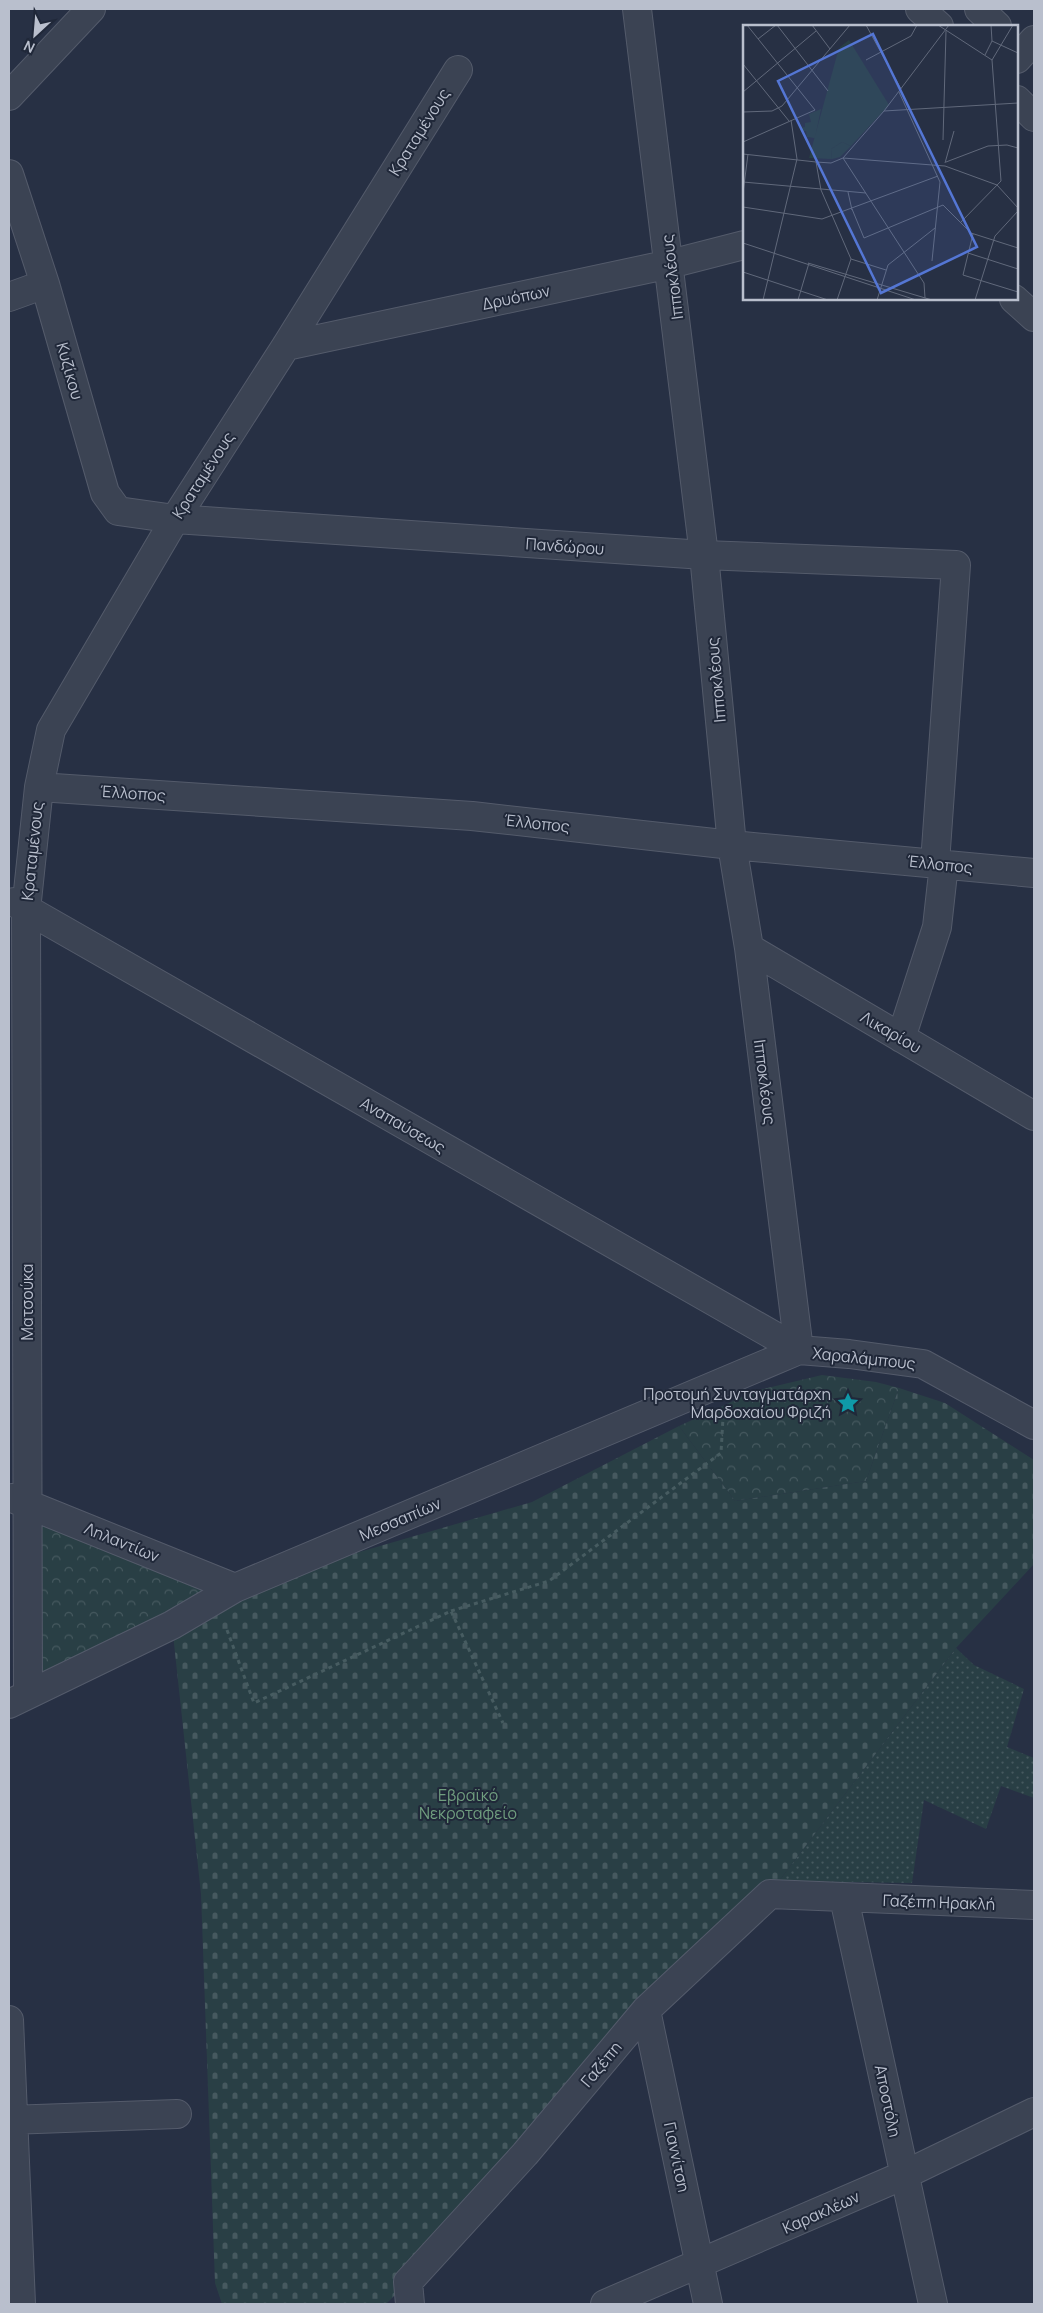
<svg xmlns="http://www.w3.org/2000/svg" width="1043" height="2313" viewBox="0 0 1043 2313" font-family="Manrope,sans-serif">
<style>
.grass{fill:url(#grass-dots)}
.forest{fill:url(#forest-crowns)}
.cemetery{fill:url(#cemetery-stones)}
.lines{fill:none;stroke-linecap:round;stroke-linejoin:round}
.minor-casing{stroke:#545b6b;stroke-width:30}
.path{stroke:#475c61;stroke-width:3;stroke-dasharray:4 4;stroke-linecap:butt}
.minor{stroke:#3b4353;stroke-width:28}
.labels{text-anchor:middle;stroke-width:4;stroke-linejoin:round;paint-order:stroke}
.street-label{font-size:16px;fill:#b9bfcd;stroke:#202839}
.poi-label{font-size:16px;fill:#b9bfcd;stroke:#202839;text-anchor:end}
.park-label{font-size:16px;fill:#709e7f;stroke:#202839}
.inset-road{fill:none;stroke:#61697b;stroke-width:1}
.view{fill:#5476d4;fill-opacity:0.15;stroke:#5476d4;stroke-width:2.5}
.inset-edge{fill:none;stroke:#b9bfcd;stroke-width:2.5}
</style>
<defs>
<pattern id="grass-dots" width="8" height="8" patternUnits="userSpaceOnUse" patternTransform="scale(1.25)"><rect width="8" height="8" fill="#293f45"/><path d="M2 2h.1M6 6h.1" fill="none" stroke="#46595f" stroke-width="1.8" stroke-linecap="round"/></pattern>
<pattern id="forest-crowns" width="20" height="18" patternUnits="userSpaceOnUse" patternTransform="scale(1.25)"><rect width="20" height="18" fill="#293f45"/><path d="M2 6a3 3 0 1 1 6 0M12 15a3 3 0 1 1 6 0" fill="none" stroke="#46595f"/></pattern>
<pattern id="cemetery-stones" width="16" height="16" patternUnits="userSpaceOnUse" patternTransform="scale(1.25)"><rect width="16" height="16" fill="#293f45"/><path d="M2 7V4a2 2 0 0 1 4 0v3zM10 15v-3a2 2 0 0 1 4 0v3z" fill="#46595f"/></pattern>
</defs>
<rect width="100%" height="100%" fill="#273044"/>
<path class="grass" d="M956 1648 974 1665 1024 1689 1007 1747 1034 1758V1798L1001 1786 986 1829 924 1800 912 1883 779 1881Z"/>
<path class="forest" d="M822 1375 876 1382 899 1388 866 1481 735 1501 679 1426 755 1391Z
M28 1504 235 1588 28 1694Z"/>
<path class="cemetery" d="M899 1388 945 1403 1034 1460V1564L956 1648 779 1881 646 2010 408 2282 386 2304H222L215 2283 201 1894 172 1625 235 1588 532 1502 679 1426 735 1501 866 1481Z"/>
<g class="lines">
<g class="minor-casing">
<path id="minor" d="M637 9 704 555 732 845 749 948 799 1350
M920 9 939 26
M979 9 997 26
M1017 59 1034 40
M9 96 91 9
M1017 100 1034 117
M9 174 45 284 105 493 118 511 175 519 704 555 956 565 935 863
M9 297 45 284
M1014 299 1034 317
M286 346 670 264 744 245
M39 787 472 816 732 845 1034 873
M14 902 799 1350 849 1354 923 1364 1034 1425
M749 948 1034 1116
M901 1038 937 927 944 864
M12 1498 235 1588
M28 1694 26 910 39 787 51 730 175 519 286 346 458 70
M9 1704 172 1625 235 1588 799 1350
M844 1898 933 2304
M646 2010 708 2304
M9 2020 21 2304
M9 2120 177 2114
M410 2304 408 2282 525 2154 646 2010 770 1894 1034 1905
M605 2304 904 2175 1034 2112"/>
</g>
<path class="path" d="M451 1611 549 1581 721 1453 723 1418
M227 1630 254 1703 451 1611 503 1723"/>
<use href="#minor" class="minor"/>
</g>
<defs>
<g id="sight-bare" transform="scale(1.725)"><path d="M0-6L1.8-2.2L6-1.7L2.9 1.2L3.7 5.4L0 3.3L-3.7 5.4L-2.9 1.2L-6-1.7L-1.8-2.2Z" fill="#0f9aa8" stroke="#202839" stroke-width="2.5" paint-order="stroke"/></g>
</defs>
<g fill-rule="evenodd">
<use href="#sight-bare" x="848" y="1403"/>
</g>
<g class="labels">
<g class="street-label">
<text transform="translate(419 132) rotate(-58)" y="6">Κραταμένους</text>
<text transform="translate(672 277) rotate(-97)" y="6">Ιπποκλέους</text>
<text transform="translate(516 297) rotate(-12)" y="6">Δρυόπων</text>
<text transform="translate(70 371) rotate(74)" y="6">Κυζίκου</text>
<text transform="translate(203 475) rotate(-57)" y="6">Κραταμένους</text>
<text transform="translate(565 546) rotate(4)" y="6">Πανδώρου</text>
<text transform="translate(716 680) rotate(-95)" y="6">Ιπποκλέους</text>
<text transform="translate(133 793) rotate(4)" y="6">Έλλοπος</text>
<text transform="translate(537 823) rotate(6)" y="6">Έλλοπος</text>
<text transform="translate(32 851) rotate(-84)" y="6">Κραταμένους</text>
<text transform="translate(940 864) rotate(6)" y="6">Έλλοπος</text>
<text transform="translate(891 1032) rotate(30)" y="6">Λικαρίου</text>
<text transform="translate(765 1082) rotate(83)" y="6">Ιπποκλέους</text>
<text transform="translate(403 1125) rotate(30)" y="6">Αναπαύσεως</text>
<text transform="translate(27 1302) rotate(-90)" y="6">Ματσούκα</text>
<text transform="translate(864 1358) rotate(6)" y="6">Χαραλάμπους</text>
<text transform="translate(400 1519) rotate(-23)" y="6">Μεσσαπίων</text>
<text transform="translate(122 1542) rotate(22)" y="6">Ληλαντίων</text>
<text transform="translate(939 1902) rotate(2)" y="6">Γαζέπη Ηρακλή</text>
<text transform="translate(601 2064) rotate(-50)" y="6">Γαζέπη</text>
<text transform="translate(888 2101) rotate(78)" y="6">Αποστόλη</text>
<text transform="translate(677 2157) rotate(78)" y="6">Γιαννίτση</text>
<text transform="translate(821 2212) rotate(-24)" y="6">Καρακλέων</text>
</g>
<g class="poi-label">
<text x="831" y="1400">Προτομή Συνταγματάρχη<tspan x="831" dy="18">Μαρδοχαίου Φριζή</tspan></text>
</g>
<g class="park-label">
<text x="468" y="1801">Εβραϊκό<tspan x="468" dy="18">Νεκροταφείο</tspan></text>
</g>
</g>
<g transform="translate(743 25)">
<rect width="275" height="275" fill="#273044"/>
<path d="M78 84 72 113 64 112 63 106 58 107 57 103 62 102V98L68 97 66 89Z" fill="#293f45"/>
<path d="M99 117 108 121 97 132 89 134 88 124Z" fill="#293f45"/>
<path d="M106 15 146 80 108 121 99 117 88 124 89 134 66 133 94 30 97 22Z" fill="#293f45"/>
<path class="inset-road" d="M34 0 85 66M69 0 87 24M123 0 158 64M195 0 249 35M15 14 33 0M249 16 275 28M242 30 249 16 248 0M123 35 168 11 174 0M249 35 270 0M0 39 46 96M0 67 73 6M156 67 197 157 189 236M141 86 275 78M0 87 29 86 39 81 107 0M200 115 203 6M0 117 72 85 4 0M0 129 73 137 88 138 100 133 202 141 254 160 275 183M100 133 141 86 206 0M100 133 181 258 182 273M73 137 78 165 108 234 94 275M203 137 245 121 264 120 275 123M202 138 211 106M0 157 123 168M105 167 109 185M0 168 5 129M0 182 79 194 195 151M109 184 121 213 200 180 228 208 275 223M217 198 258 156 249 35M230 209 220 250 275 267M0 218 173 275M225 228 275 244M108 234 143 245M65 238 189 275M0 247 85 275M20 275 54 134 48 95M55 275 66 238M134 275 145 240 192 203M232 275 252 211 275 186"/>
<path class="view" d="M130 9 234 222 138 268 35 56Z"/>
<rect width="275" height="275" class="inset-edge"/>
</g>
<rect width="1043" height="2313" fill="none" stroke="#b9bfcd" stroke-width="20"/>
<g transform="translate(35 35) rotate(206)" stroke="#202839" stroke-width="4" paint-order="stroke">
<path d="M0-4L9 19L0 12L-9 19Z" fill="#b9bfcd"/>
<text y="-8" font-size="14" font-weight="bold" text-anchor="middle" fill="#b9bfcd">N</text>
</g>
</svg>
